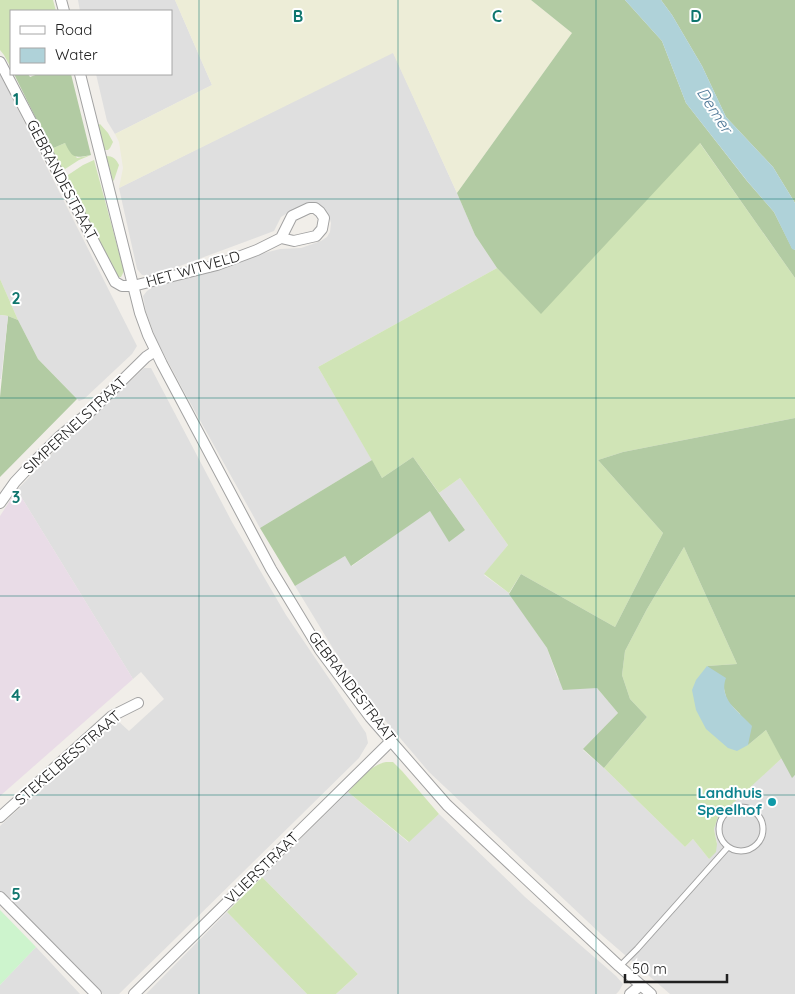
<svg xmlns="http://www.w3.org/2000/svg" width="795" height="994" viewBox="0 0 795 994" font-family="Quicksand,sans-serif">
<style>
.residential{fill:#dfdfdf}
.industrial{fill:#e9dce7}
.farmland{fill:#ededd7}
.grass{fill:#d0e4b6}
.forest{fill:#b2cba3}
.park{fill:#cdf4cd}
.parking{fill:#e1e1e1}
.water{fill:#afd2d9}
.lines{fill:none;stroke-linecap:round;stroke-linejoin:round}
.service-casing{stroke:#a2a2a2;stroke-width:7}
.minor-casing{stroke:#a2a2a2;stroke-width:12}
.service{stroke:#fff;stroke-width:5}
.minor{stroke:#fff;stroke-width:10}
.grid{fill:none;stroke:#0f766e;stroke-width:1;stroke-opacity:0.55}
.culture-dot{fill:#0f9aa8;stroke:#fff;stroke-width:2}
.labels{text-anchor:middle;stroke-width:4;stroke-linejoin:round;paint-order:stroke}
.street-label{font-size:15px;fill:#212121;stroke:#fff}
.culture-label{font-size:15px;font-weight:bold;fill:#0d838f;stroke:#fff;text-anchor:end}
.water-label{font-size:16px;font-style:italic;fill:#507998;stroke:#fff}
.grid-label{font-size:16px;text-anchor:middle;font-weight:bold;fill:#0f766e;stroke:#fff;stroke-width:4;stroke-linejoin:round;paint-order:stroke}
</style>
<rect width="100%" height="100%" fill="#f1eee9"/>
<path class="residential" d="M78 0H175L212 85 115 134 107 121 96 74H171V11H80Z
M393 52 457 193 475 235 497 268 318 367 372 460 260 528 182 388 156 339 146 312 143 296 147 291 153 287 216 270 264 253 280 249 301 248 321 241 327 237 330 232 331 223 329 216 322 206 315 202 309 203 294 209 281 217 274 231 153 276 142 275 137 269 119 188Z
M0 74 137 346 132 354 84 399 79 401 38 359 18 320 0 279Z
M144 368H151L232 522 286 615 366 733 368 743 359 758 119 994H103L0 891V826L117 720 129 731 164 699 141 672 133 679 17 490 64 441 81 428Z
M460 478 508 545 484 575 509 593 547 648 558 679 597 688 618 713 583 750 604 768 685 847 693 839 709 859 717 843 714 829 718 817 725 809 782 758 792 777 795 775V994H670L603 936 429 772 372 705 334 650 295 586 345 556 352 566 430 510 449 541 465 530 439 493Z
M348 792 408 842 439 814 525 897 616 976 623 984 619 991 616 994H336L358 974 262 877Z
M227 912 307 994H146Z
M36 947 80 994H0V985Z"/>
<path class="industrial" d="M17 490 133 679 0 796V516Z"/>
<path class="farmland" d="M175 0H531L572 33 457 193 393 53 119 188 123 168 119 142 115 134 212 85Z"/>
<path class="grass" d="M0 0H53L56 11H11V68L4 55 0 50Z
M100 124 108 133 113 142 110 148 108 150H104L98 125Z
M699 142 795 278V418L623 452 598 460 663 533 615 627 521 574 509 593 484 574 508 545 460 478 439 493 413 457 382 478 318 367 497 268 541 313Z
M65 143 77 158 91 155 79 160 62 171 51 149Z
M106 156C113 156 116 159 119 165L114 180 113 181Z
M94 160 124 271 121 277H117L65 177 83 165Z
M0 279 18 320 8 316 0 315Z
M684 547 737 664 707 666 748 745 766 730 782 758 718 817 714 829 717 844 716 852 709 859 693 839 685 847 604 768 647 717 630 699 622 675 625 651 647 609Z
M386 762H393L402 771 439 814 409 842 348 792C359 781 370 765 386 762Z
M262 877 358 974 336 994H307L227 912Z"/>
<path class="forest" d="M531 0H625L662 41 686 103 747 181 774 212 792 248 795 250V278L700 143 541 314 497 268 475 235 457 193 572 33Z
M661 0H795V203L773 167 726 117 702 66 672 15Z
M14 74H28L30 77 38 74H71L91 155C74 158 73 159 65 143L51 149Z
M8 316 18 320 38 359 77 399 0 477V397Z
M795 418V775L792 778 766 730 748 745 740 714 727 701 723 685 707 666 737 664 684 547 647 609 625 651 622 675 630 699 647 717 604 768 583 749 618 713 597 688 563 690 547 648 509 594 521 574 615 627 663 533 598 460 623 452Z
M413 457 465 530 449 542 430 511 351 566 345 556 295 586 260 528 372 460 382 478Z"/>
<path class="park" d="M0 910 36 947 0 985Z"/>
<path class="parking" d="M0 315 8 316 1 379H0Z"/>
<path class="water" d="M625 0H661L672 15 702 66 726 117 773 167 795 203V250L792 249 774 212 748 182 686 103 662 41Z
M707 666 726 678C718 699 739 712 752 726L748 745 737 751 728 748 706 729 696 710 692 690 696 680Z"/>
<g class="lines">
<g class="service-casing">
<path id="service" d="M719 829a22 22 0 1 1 44 0a22 22 0 1 1-44 0Z
M620 966 637 949 728 847"/>
</g>
<g class="minor-casing">
<path id="minor" d="M61 0 64 11
M0 62 115 282 122 286H133L217 265 257 250 281 238 292 216 309 208H315L320 212 324 218 322 229 316 236 294 241 281 238
M80 74 140 313 148 335 162 364 271 569 320 650 370 717 447 805 619 966 651 994
M0 503 15 482 30 466 59 437 92 410 146 357 155 351
M0 817 112 716 138 703
M0 897 96 994
M134 994 391 741
M630 994 641 985"/>
</g>
<use href="#service" class="service"/>
<use href="#minor" class="minor"/>
</g>
<path class="grid" d="M199 0V994M398 0V994M596 0V994M0 199H795M0 398H795M0 596H795M0 795H795"/>
<circle class="culture-dot" cx="772" cy="802" r="5"/>
<g class="labels">
<g class="street-label">
<text transform="translate(62 180) rotate(62)" y="5">GEBRANDESTRAAT</text>
<text transform="translate(193 269) rotate(-16)" y="5">HET WITVELD</text>
<text transform="translate(75 425) rotate(-43)" y="5">SIMPERNELSTRAAT</text>
<text transform="translate(352 687) rotate(53)" y="5">GEBRANDESTRAAT</text>
<text transform="translate(68 758) rotate(-41)" y="5">STEKELBESSTRAAT</text>
<text transform="translate(262 868) rotate(-44)" y="5">VLIERSTRAAT</text>
</g>
<g class="culture-label">
<text x="762" y="798">Landhuis<tspan x="762" dy="17">Speelhof</tspan></text>
</g>
<g class="water-label">
<text transform="translate(715 110) rotate(57)" y="6">Demer</text>
</g>
</g>
<g class="grid-label">
<text x="298" y="22">B</text>
<text x="497" y="22">C</text>
<text x="696" y="22">D</text>
<text x="16" y="105">1</text>
<text x="16" y="304">2</text>
<text x="16" y="503">3</text>
<text x="16" y="701">4</text>
<text x="16" y="900">5</text>
</g>
<rect x="10" y="10" width="162" height="65" fill="#ffffff" stroke="#a6a6a6"/>
<rect x="20" y="26" width="25" height="8" fill="#ffffff" stroke="#a6a6a6"/>
<text x="55" y="35" font-size="15" fill="#212121">Road</text>
<rect x="20" y="48" width="25" height="15" fill="#afd2d9" stroke="#a6a6a6"/>
<text x="55" y="60" font-size="15" fill="#212121">Water</text>
<path d="M625 974v8h102v-8" fill="none" stroke="#212121" stroke-width="2.5"/>
<text x="632" y="974" font-size="15" fill="#212121" stroke="#ffffff" stroke-width="4" paint-order="stroke">50 m</text>
</svg>
